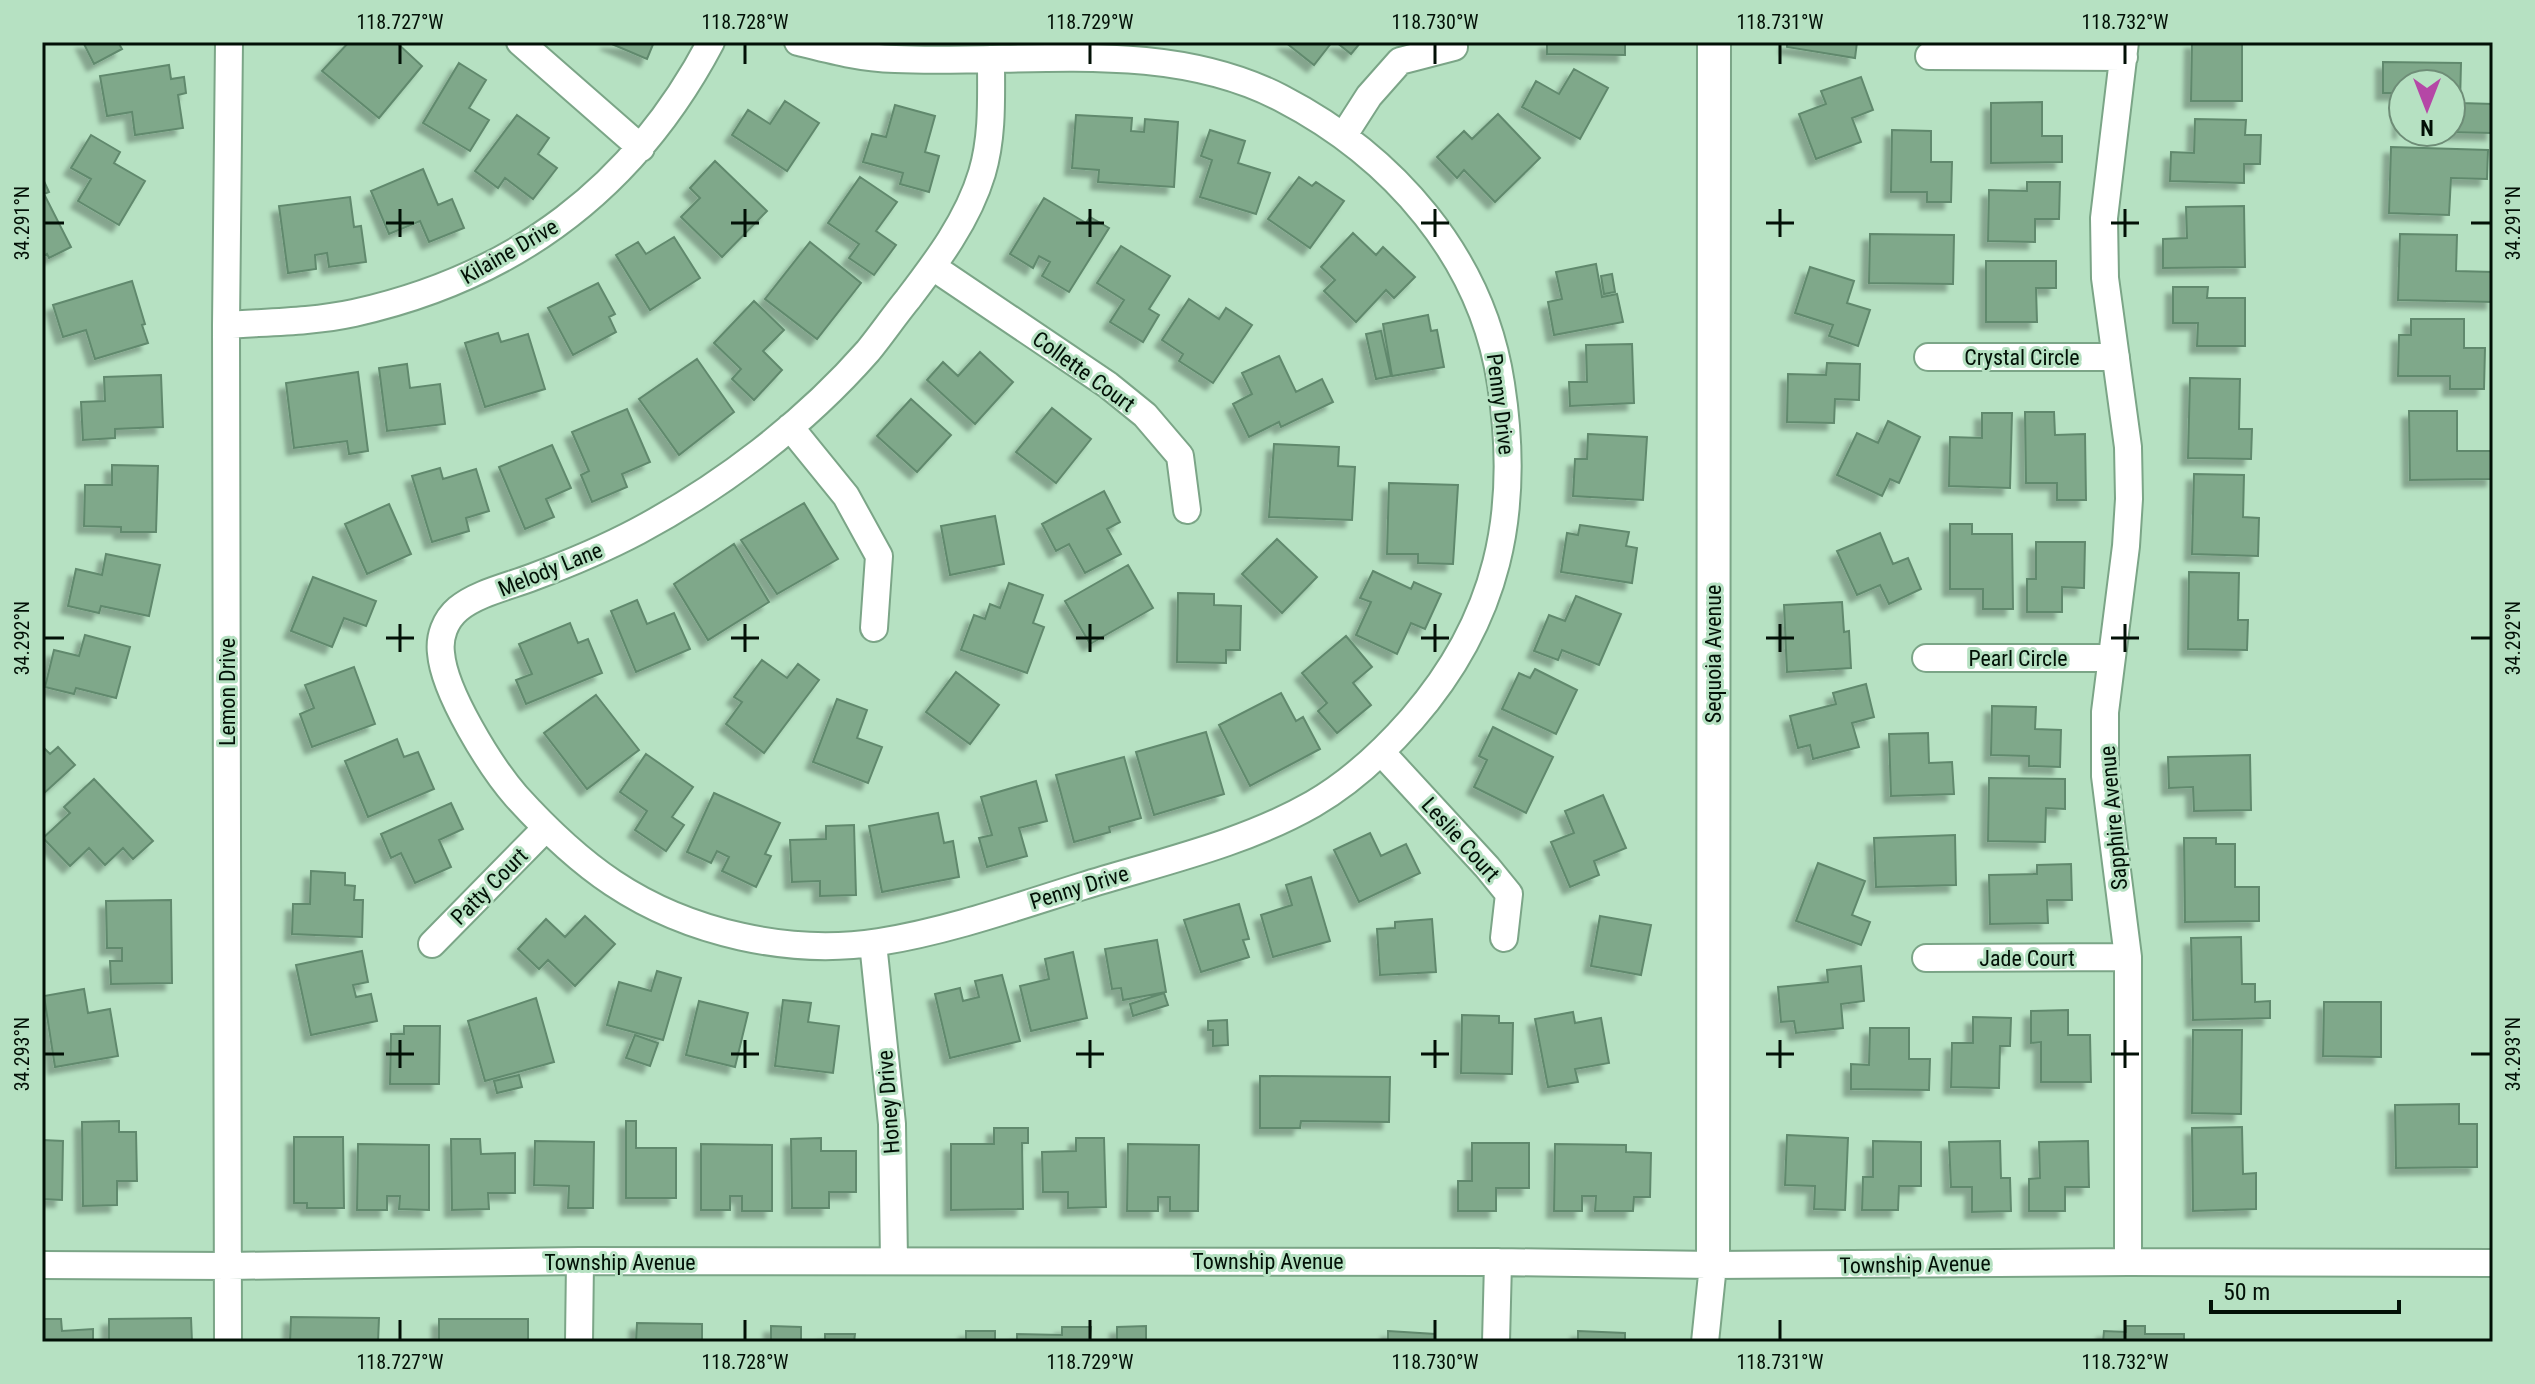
<svg xmlns="http://www.w3.org/2000/svg" width="2535" height="1384" viewBox="0 0 2535 1384" font-family="'Roboto Condensed',sans-serif">
<style>
.building{fill:#7fa88a;stroke:#61896d;stroke-width:2;filter:url(#shadow)}
.lines{fill:none;stroke-linecap:round;stroke-linejoin:round}
.minor-casing{stroke:#7ba587;stroke-width:30}
.tertiary-casing{stroke:#7ba587;stroke-width:36}
.minor{stroke:#fff;stroke-width:26}
.tertiary{stroke:#fff;stroke-width:32}
.ticks{fill:none;stroke:#021006;stroke-width:3}
.labels{text-anchor:middle;stroke-width:6;stroke-linejoin:round;paint-order:stroke}
.street-label{font-size:22px;fill:#021006;stroke:#b6e1c2}
.neatline{fill:none;stroke:#021006;stroke-width:3}
.ticks-label{font-size:20px;text-anchor:middle;fill:#021006}
</style>
<defs>
<filter id="shadow"><feDropShadow dx="-7" dy="7" stdDeviation="2" flood-color="#0004"/></filter>
</defs>
<rect width="100%" height="100%" fill="#b6e1c2"/>
<path class="building" d="M83 42H118L122 49 94 64Z
M349 42H396L422 66 379 118 322 71Z
M607 42H654L647 59Z
M1285 42H1332L1314 65Z
M1336 42H1361L1351 54Z
M1547 42H1625V55L1547 54Z
M1787 42H1857L1855 58 1787 47Z
M2192 42H2242V101H2191Z
M2383 62 2461 63 2460 103 2493 104V133L2444 132H2451V84H2403V131H2400L2401 93H2383Z
M459 63 486 80 469 108 489 120 470 151 423 123Z
M169 65 171 79 184 77 186 93 178 95 183 128 135 135 132 112 107 116 100 76Z
M1574 69 1608 88 1580 139 1522 107 1536 81 1559 94Z
M1861 77 1873 110 1852 118 1861 142 1816 159 1799 114 1826 104 1821 91Z
M785 101 819 123 787 171 732 135 748 110 770 124Z
M2042 102V136H2062V162L1991 163V103Z
M895 105 935 116 925 152 939 156 929 192 900 184 903 173 863 162 872 134 886 137Z
M1498 114 1540 158 1495 202 1464 170 1457 178 1437 157 1464 131 1472 139Z
M517 115 549 138 538 154 557 168 533 199 505 178 498 188 475 171Z
M1076 115 1132 118 1131 131 1144 132 1145 119 1178 122 1174 187 1098 182 1099 170 1072 168Z
M2195 119 2246 120 2245 135H2261L2260 164H2244V183L2170 181 2171 152 2194 153Z
M1210 130 1245 141 1238 163 1270 173 1256 214 1200 197 1212 160 1201 156Z
M1892 130 1931 131V162H1952L1951 202H1927V192H1891Z
M91 135 120 152 114 163 145 181 119 225 78 201 91 179 71 168Z
M2391 147 2488 150 2487 179 2451 178 2449 215 2389 213Z
M715 161 767 211 722 257 681 217 700 198 690 188Z
M423 169 438 205 452 199 464 228 429 242 420 221 389 234 371 191Z
M42 177 49 192 44 194 71 247 49 258 47 254 42 257Z
M860 177 897 202 876 231 896 245 874 275 849 258 859 244 828 223Z
M1299 177 1312 186 1316 182 1344 201 1310 248 1268 219Z
M2027 182H2060L2059 219H2035V242L1988 241 1989 190 2027 191Z
M350 197 354 227 361 226 366 262 329 267 327 253 315 255 316 269 288 273 279 206Z
M1044 198 1086 223 1090 217 1109 228 1069 292 1042 276 1050 262 1039 256 1033 268 1010 254Z
M2244 206 2245 267 2163 268V239L2187 238 2186 207Z
M1353 233 1376 255 1383 247 1415 277 1394 298 1386 290 1356 322 1324 291 1335 280 1321 267Z
M1870 234 1954 235 1953 284 1869 283Z
M2400 234 2457 235 2456 271 2493 272V302L2398 300Z
M674 237 700 278 650 310 616 255 638 242 646 254Z
M810 242 861 283 817 339 765 299Z
M1121 246 1170 276 1149 309 1159 315 1143 342 1110 322 1124 300 1097 283Z
M1986 261H2056V288H2036L2037 322H1986Z
M1596 264 1602 297 1617 294 1623 322 1554 335 1548 302 1562 299 1556 272Z
M1810 267 1854 281 1847 303 1870 310 1858 346 1829 336 1833 325 1795 313Z
M1612 274 1615 292 1604 294 1601 276Z
M132 281 145 324 142 325 148 343 95 359 86 330 63 337 53 305Z
M598 283 615 314 609 317 616 332 573 355 548 308Z
M2173 287H2208L2207 298H2245V346H2197L2198 323H2173Z
M1189 299 1219 319 1226 308 1252 325 1213 383 1179 361 1183 354 1162 340Z
M754 301 784 330 763 351 782 370 754 400 732 379 741 369 714 343Z
M1428 315 1431 331 1437 330 1444 367 1392 376 1383 324Z
M2411 319H2464V348H2485L2484 389H2450V376H2398L2399 335H2411Z
M1381 331 1391 376 1376 379 1366 334Z
M498 333 501 342 528 334 545 389 485 407 465 343Z
M1632 344 1634 403 1570 406 1569 382H1587L1586 345Z
M980 352 1013 382 975 424 927 380 943 362 958 376Z
M1279 356 1296 392 1322 379 1333 402 1281 427 1279 422 1249 437 1233 404 1252 394 1242 373Z
M697 359 734 412 679 455 639 399Z
M1827 363 1860 364 1859 400 1835 399 1834 423 1787 422 1788 374 1826 375Z
M407 364 410 388 440 384 445 424 387 431 379 368Z
M358 372 368 451 349 454 347 441 294 448 286 383Z
M161 375 163 427 115 429V438L83 440 81 402 105 401 104 377Z
M2190 378 2240 379 2239 429H2252L2251 459 2188 458Z
M911 399 951 435 917 472 877 436Z
M1052 408 1091 439 1056 483 1016 452Z
M627 409 650 462 622 474 627 487 592 502 581 475 589 471 572 432Z
M2409 411H2457V451H2493V479L2410 480Z
M2025 412H2054L2055 435 2085 434 2086 500H2057V483H2026Z
M1982 413H2012L2010 488 1949 486 1950 437 1982 438Z
M1888 421 1920 437 1899 483 1890 479 1882 496 1837 475 1857 433 1878 443Z
M1588 434 1647 437 1643 500 1573 496 1575 459H1587Z
M1274 444 1339 447 1338 466 1355 467 1352 520 1269 517Z
M552 445 571 488 546 499 554 517 525 529 499 467Z
M112 465 158 466 156 532H121V527L84 526 85 485H112Z
M440 468 443 479 476 469 489 511 466 518 469 531 432 542 412 476Z
M2194 474 2244 475 2243 517 2259 518 2258 556 2192 554Z
M1389 483 1458 485 1453 564 1418 563V554H1387Z
M1104 491 1120 522 1107 529 1121 554 1085 573 1069 544 1056 551 1042 524Z
M804 503 838 559 777 594 741 540Z
M389 504 411 554 367 574 345 524Z
M995 516 1004 564 950 575 941 526Z
M1950 524H1972V534H2012L2013 609H1983V589H1950Z
M1580 525 1629 532 1626 546 1637 548 1632 583 1561 572 1567 533 1578 535Z
M1880 533 1893 564 1908 558 1921 589 1889 604 1880 585 1857 595 1837 551Z
M1277 539 1317 577 1282 613 1242 574Z
M2036 542H2085L2084 588 2062 587V612H2027V579H2036Z
M734 544 769 602 708 640 674 584Z
M106 554 160 565 149 616 101 606 99 613 68 606 76 569 102 575Z
M1128 565 1153 608 1090 644 1065 601Z
M1373 571 1411 589 1414 582 1441 594 1425 629 1411 623 1397 654 1356 635 1371 602 1360 598Z
M2189 572 2239 573 2238 620H2248L2247 650 2188 649Z
M313 577 376 601 366 626 344 618 332 647 291 631Z
M1009 583 1043 595 1033 623 1044 627 1027 673 961 650 974 615 985 619 990 604 1000 608Z
M1178 593 1214 594V605L1241 606 1240 650H1226V663L1177 662Z
M1576 596 1621 614 1599 665 1562 650 1558 660 1534 651 1549 615 1565 621Z
M637 600 647 624 674 613 690 649 636 672 611 611Z
M1842 602 1844 632 1849 631 1851 668 1787 672 1784 605Z
M570 623 578 643 588 639 602 673 526 704 516 680 532 674 519 644Z
M85 635 130 647 116 698 76 688 74 694 45 687 54 650 79 656Z
M1346 636 1372 667 1353 683 1371 705 1337 733 1318 711 1327 703 1302 673Z
M762 660 787 678 798 664 819 680 764 753 726 724 742 702 734 697Z
M354 667 375 724 312 747 300 714 314 708 305 685Z
M1535 669 1577 690 1556 734 1502 709 1519 673 1530 678Z
M956 672 999 705 970 744 926 712Z
M1866 684 1874 717 1852 723 1859 747 1813 759 1810 745 1798 748 1790 716 1836 704 1833 693Z
M1281 693 1296 721 1303 717 1320 749 1250 786 1219 725Z
M596 695 639 750 587 789 544 733Z
M837 699 867 710 857 738 882 747 868 783 813 762Z
M1992 706 2036 707 2035 729 2061 730 2060 767 2029 766V756L1991 755Z
M1493 727 1553 757 1526 813 1474 787 1487 760 1479 756Z
M1206 732 1224 794 1154 815 1136 752Z
M1928 733 1929 763 1952 762 1954 794 1891 796 1889 734Z
M397 739 404 757 418 752 434 789 368 817 345 761Z
M42 746 50 754 58 747 75 765 42 795Z
M646 754 693 787 672 817 684 825 666 851 635 830 647 811 620 792Z
M2250 755 2251 810 2194 811 2193 787 2169 788 2168 757Z
M1124 757 1141 818 1109 827 1110 832 1074 842 1056 775Z
M1989 778 2065 779V809L2046 808 2045 842 1988 841Z
M94 779 153 841 133 859 123 848 105 865 89 848 70 866 43 838 70 813 64 807Z
M1036 781 1047 821 1019 828 1027 856 987 867 979 838 992 835 981 797Z
M714 793 780 823 765 854 771 856 756 887 722 871 729 857 717 851 711 863 687 852Z
M1603 795 1626 848 1594 861 1599 875 1570 887 1551 842 1574 833 1565 811Z
M451 803 463 829 439 840 451 867 415 883 401 853 391 858 381 834Z
M938 813 944 843 953 841 959 877 882 892 869 826Z
M854 825 856 895 820 896V881L792 882 790 840 826 839V826Z
M1370 833 1381 856 1406 844 1420 873 1359 902 1334 850Z
M1955 835 1956 885 1876 887 1874 838Z
M2184 838H2216V844H2235V887H2259V921L2185 922Z
M1818 863 1865 881 1852 915 1870 922 1861 945 1796 921Z
M2071 864 2072 900H2047L2048 923 1990 924 1989 875 2037 874V865Z
M311 871 345 873V885L355 886 354 900H363L362 937 292 934 293 904H310Z
M1311 877 1330 941 1273 957 1261 915 1292 905 1286 885Z
M171 900 172 983 111 984 110 961H122V948H107L106 901Z
M1239 904 1249 939 1243 940 1249 957 1201 972 1184 920Z
M585 916 615 944 575 986 548 960 539 969 518 949 546 919 565 937Z
M1600 916 1651 925 1641 975 1591 966Z
M1432 919 1436 972 1380 975 1377 929 1395 928V922Z
M2241 937 2242 984H2255V1002L2270 1001V1018L2193 1020 2191 938Z
M1157 940 1166 992 1123 1000 1121 988 1112 989 1105 949Z
M362 951 368 982 353 985 356 997 371 994 377 1021 311 1035 296 965Z
M1073 952 1087 1018 1031 1031 1020 986 1049 979 1045 959Z
M1861 966 1864 1001 1841 1004 1843 1028 1796 1033 1794 1021 1781 1022 1778 987 1828 982 1827 970Z
M657 971 681 978 663 1040 607 1025 619 982 651 991Z
M1002 975 1020 1041 950 1058 935 994 960 988 963 1001 979 997 975 981Z
M84 989 88 1013 110 1009 118 1056 55 1067 44 996Z
M1164 993 1168 1005 1133 1016 1130 1004Z
M536 998 554 1062 485 1081 468 1021Z
M783 1000 811 1003 808 1022 839 1026 833 1073 775 1066Z
M699 1001 748 1013 735 1067 686 1055Z
M2324 1002H2381V1057L2323 1056Z
M2068 1010V1035H2090L2091 1082H2041V1042L2031 1043V1011Z
M1573 1012 1575 1023 1601 1018 1609 1063 1575 1069 1578 1082 1548 1087 1535 1019Z
M1462 1015 1499 1016V1023H1513L1512 1074 1461 1073Z
M1973 1017 2011 1018 2010 1046H2000L1999 1088 1951 1087 1952 1043H1973Z
M1227 1020 1228 1045 1213 1046V1030H1208V1021Z
M404 1026H440L439 1084H390L391 1034H404Z
M1870 1028H1909V1059H1930L1929 1090 1851 1089V1064L1869 1065Z
M2193 1030H2242L2241 1114 2192 1113Z
M635 1035 658 1043 650 1066 626 1058Z
M519 1075 522 1087 497 1093 494 1081Z
M1260 1076 1390 1077 1389 1122 1301 1121 1300 1128H1260Z
M2459 1104V1124H2477V1167L2396 1168 2395 1105Z
M119 1121V1132H136L137 1181H117V1205L83 1206 82 1122Z
M626 1121H636V1148H676V1198H626Z
M2242 1127 2243 1174 2256 1173V1209L2193 1211 2192 1128Z
M994 1128H1028V1143H1022L1023 1209 951 1210V1144H994Z
M1787 1135 1848 1138 1845 1210 1814 1209 1815 1186 1785 1185Z
M294 1137H343L344 1208H307V1203H294Z
M821 1138V1151H856V1192H829V1208H792L791 1139Z
M1076 1138H1104L1106 1207 1068 1208V1192H1043L1042 1152 1076 1151Z
M451 1139H480L481 1154 515 1153V1193H488L489 1209 452 1210Z
M42 1140 63 1141 62 1200 42 1199Z
M535 1141 594 1142 593 1208H568L569 1186 534 1185Z
M1873 1141 1921 1142V1186H1899L1898 1210H1862L1863 1177H1873Z
M2000 1141 2001 1178H2010L2011 1211 1972 1212V1187H1951L1949 1142Z
M2088 1141 2089 1187H2065V1211H2029V1179L2040 1178 2039 1142Z
M1472 1143H1529V1188H1496V1211H1458V1181H1472Z
M358 1144 429 1145V1210L399 1209 400 1196H387V1210H357Z
M701 1144 772 1145V1211H742V1196H730V1210H701Z
M1128 1144 1199 1145 1198 1211H1170V1197H1158V1211H1127Z
M1555 1144 1626 1145V1152L1651 1153 1650 1197H1634L1633 1211H1595L1596 1196H1582V1211H1554Z
M291 1317 379 1318 378 1342H290Z
M191 1318 192 1342H109V1319Z
M42 1319H61L62 1331 93 1329V1342H42Z
M439 1319H528V1342H439Z
M637 1323 702 1324V1342H636Z
M771 1326 801 1327V1342H771Z
M1146 1326V1342H1117V1327Z
M2126 1326H2145V1334H2184V1342H2103L2104 1331 2126 1332Z
M1062 1327H1091L1090 1342H1017V1334L1062 1335Z
M966 1331H995V1342H966Z
M1388 1331 1435 1334V1342H1388Z
M1578 1331 1625 1333V1342H1578Z
M825 1334H855L854 1342H825Z"/>
<g class="lines">
<g class="minor-casing">
<path id="minor" d="M520 42 641 148
M798 42C830 50 861 58 895 59 1021 65 1163 37 1281 98 1393 156 1482 257 1501 384 1521 513 1498 620 1412 719 1384 751 1351 782 1313 804 1243 844 1161 862 1083 886 1016 907 948 931 879 942 790 956 688 933 613 883 577 859 545 828 516 796 490 766 444 692 441 653 439 637 445 620 458 609 477 593 510 586 533 577 568 564 604 549 638 531 722 486 804 424 868 351 882 334 894 316 908 299 937 261 968 220 982 173 993 136 991 97 991 59
M2125 42 2104 218 2105 278 2128 447 2129 499 2126 546 2105 712V776L2128 957V1262
M1929 56 2124 57
M1344 135 1369 96 1400 61 1454 47
M933 267 1108 385 1145 415 1180 456 1187 510
M226 325C269 322 312 322 354 313 516 277 634 188 711 42
M1928 357H2116
M790 427 846 496 879 556 874 628
M1926 658H2111
M1382 753 1487 867 1509 894 1504 938
M873 943 892 1124 894 1261
M432 944 545 829
M1926 958 2128 957
M42 1265 228 1266 580 1261 1498 1262 1713 1265 2128 1262 2493 1263
M228 1342 226 325 229 42
M579 1342 580 1261
M1496 1342 1498 1262
M1705 1342 1713 1265"/>
</g>
<g class="tertiary-casing">
<path id="tertiary" d="M1713 1265 1714 42"/>
</g>
<use href="#minor" class="minor"/>
<use href="#tertiary" class="tertiary"/>
</g>
<path class="ticks" d="M400 44V64M745 44V64M1090 44V64M1435 44V64M1780 44V64M2125 44V64M400 209V237M745 209V237M1090 209V237M1435 209V237M1780 209V237M2125 209V237M44 223H64M386 223H414M731 223H759M1076 223H1104M1421 223H1449M1766 223H1794M2111 223H2139M2471 223H2491M400 624V652M745 624V652M1090 624V652M1435 624V652M1780 624V652M2125 624V652M44 638H64M386 638H414M731 638H759M1076 638H1104M1421 638H1449M1766 638H1794M2111 638H2139M2471 638H2491M400 1040V1068M745 1040V1068M1090 1040V1068M1435 1040V1068M1780 1040V1068M2125 1040V1068M44 1054H64M386 1054H414M731 1054H759M1076 1054H1104M1421 1054H1449M1766 1054H1794M2111 1054H2139M2471 1054H2491M400 1320V1340M745 1320V1340M1090 1320V1340M1435 1320V1340M1780 1320V1340M2125 1320V1340"/>
<g class="labels">
<g class="street-label">
<text transform="translate(509 251) rotate(-30)" y="8">Kilaine Drive</text>
<text x="2022" y="365">Crystal Circle</text>
<text transform="translate(1084 371) rotate(36)" y="8">Collette Court</text>
<text transform="translate(1501 404) rotate(83)" y="8">Penny Drive</text>
<text transform="translate(550 569) rotate(-22)" y="8">Melody Lane</text>
<text transform="translate(1713 654) rotate(-90)" y="8">Sequoia Avenue</text>
<text x="2018" y="666">Pearl Circle</text>
<text transform="translate(227 692) rotate(-90)" y="8">Lemon Drive</text>
<text transform="translate(2113 818) rotate(-95)" y="8">Sapphire Avenue</text>
<text transform="translate(1461 839) rotate(48)" y="8">Leslie Court</text>
<text transform="translate(489 886) rotate(-45)" y="8">Patty Court</text>
<text transform="translate(1079 887) rotate(-17)" y="8">Penny Drive</text>
<text x="2027" y="966">Jade Court</text>
<text transform="translate(888 1102) rotate(-94)" y="8">Honey Drive</text>
<text x="1268" y="1269">Township Avenue</text>
<text x="620" y="1270">Township Avenue</text>
<text transform="translate(1915 1264) rotate(-1)" y="8">Township Avenue</text>
</g>
</g>
<rect width="2535" height="1384" fill="none" stroke="#b6e1c2" stroke-width="88"/>
<g transform="translate(2427 108) rotate(180)"><circle r="38" fill="#b6e1c2" stroke="#6e8d77" stroke-width="2"/>
<path d="M0-6L14 30L0 20L-14 30Z" fill="#b547a6"/>
<text y="-12" font-size="22" font-weight="bold" text-anchor="middle" fill="#021006">N</text>
</g>
<path d="M2211 1300v12h188v-12" fill="none" stroke="#021006" stroke-width="4"/>
<text x="2223" y="1300" font-size="24" fill="#021006" stroke="#b6e1c2" stroke-width="6" paint-order="stroke">50 m</text>
<rect x="44" y="44" width="2447" height="1296" class="neatline"/>
<g class="ticks-label">
<text x="400" y="29">118.727°W</text>
<text x="745" y="29">118.728°W</text>
<text x="1090" y="29">118.729°W</text>
<text x="1435" y="29">118.730°W</text>
<text x="1780" y="29">118.731°W</text>
<text x="2125" y="29">118.732°W</text>
<text transform="translate(2513 223) rotate(-90)" y="7">34.291°N</text>
<text transform="translate(22 223) rotate(-90)" y="7">34.291°N</text>
<text transform="translate(2513 638) rotate(-90)" y="7">34.292°N</text>
<text transform="translate(22 638) rotate(-90)" y="7">34.292°N</text>
<text transform="translate(2513 1054) rotate(-90)" y="7">34.293°N</text>
<text transform="translate(22 1054) rotate(-90)" y="7">34.293°N</text>
<text x="400" y="1369">118.727°W</text>
<text x="745" y="1369">118.728°W</text>
<text x="1090" y="1369">118.729°W</text>
<text x="1435" y="1369">118.730°W</text>
<text x="1780" y="1369">118.731°W</text>
<text x="2125" y="1369">118.732°W</text>
</g>
</svg>
